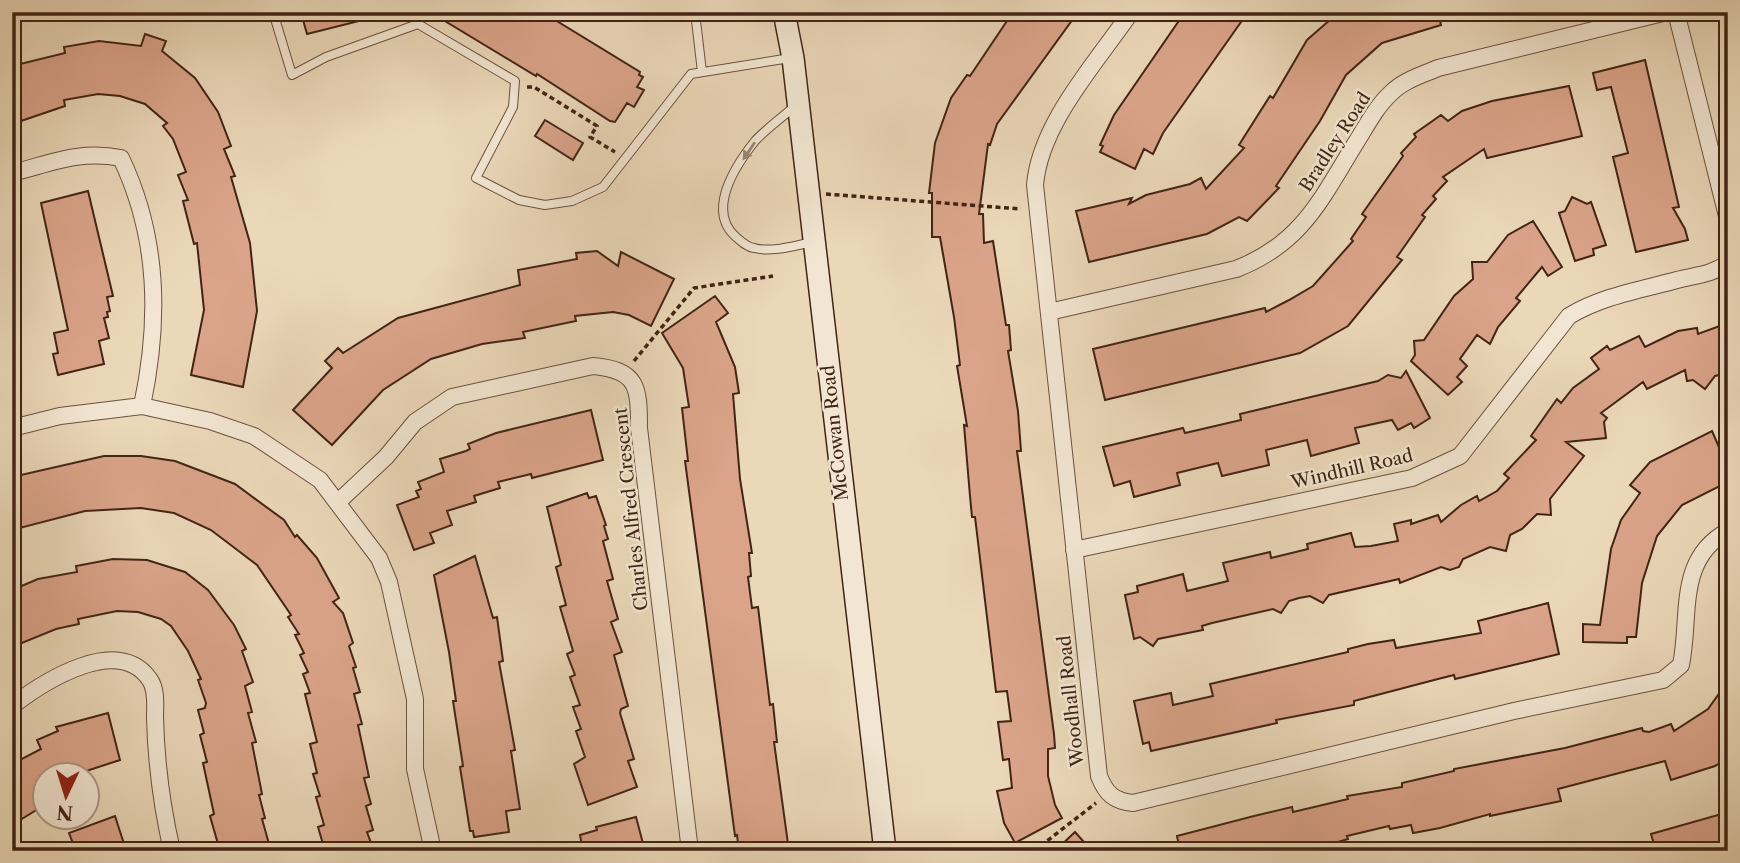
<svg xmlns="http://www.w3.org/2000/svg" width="1740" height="863" viewBox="0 0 1740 863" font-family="'Libre Caslon Text',serif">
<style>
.building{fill:#dba48a;stroke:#422415;stroke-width:2}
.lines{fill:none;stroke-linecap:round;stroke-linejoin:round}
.lane-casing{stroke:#6c513e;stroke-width:10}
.street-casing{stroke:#6c513e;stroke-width:18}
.secondary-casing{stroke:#422415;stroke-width:24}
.path{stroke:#422415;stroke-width:3.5;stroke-dasharray:5 3.5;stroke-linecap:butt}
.lane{stroke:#f2e6d2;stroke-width:8}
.street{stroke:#f2e6d2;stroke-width:16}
.secondary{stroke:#f2e6d2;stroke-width:21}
.oneway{fill:#9a8574}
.labels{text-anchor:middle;stroke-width:5;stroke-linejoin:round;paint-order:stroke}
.street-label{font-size:18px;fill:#422415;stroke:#f2e6d2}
</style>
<rect width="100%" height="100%" fill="#ebd8b9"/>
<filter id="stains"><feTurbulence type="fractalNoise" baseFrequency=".00286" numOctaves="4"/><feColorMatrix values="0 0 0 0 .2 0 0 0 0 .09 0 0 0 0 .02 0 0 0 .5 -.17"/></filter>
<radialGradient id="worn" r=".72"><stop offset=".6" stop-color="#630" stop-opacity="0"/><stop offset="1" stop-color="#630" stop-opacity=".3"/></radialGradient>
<path class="building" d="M307 12H371V18L307 34 302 16Z
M430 12H542L640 72 639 75 643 77 637 87 644 90 634 107 627 103 615 122 610 121 537 74 536 76Z
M1013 12H1078L997 124 990 145 988 144 979 214H983L984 243 993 241 1006 325H1009L1011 350 1008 351 1018 411 1021 451H1017L1054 734 1055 748 1048 749V776L1055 805 1062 818 1015 843 1004 823 997 791 1012 788 1009 759 1003 760 998 722 1011 721 1007 691 996 692 975 517H972L970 496 964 425 967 426 957 366 960 365 954 317 940 237H932V193H929L935 143 951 98 967 75 970 76Z
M1185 12H1248L1163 133 1153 154 1144 149 1135 169 1100 152 1103 146 1100 145 1114 115Z
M1339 12H1438L1441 25 1382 43 1346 75 1320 121 1276 186 1279 188 1247 221 1239 217 1207 234 1089 262 1076 211 1132 198 1129 204 1146 195 1190 184 1201 178 1206 189 1244 148 1239 145 1270 96 1273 98 1307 40Z
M145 34 166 41 162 51 195 78 218 112 231 146 224 149 235 176 231 177 250 243 257 311 243 387 191 375 204 310 197 243 194 244 183 201 188 200 178 175 186 172 173 139 163 126 167 123 145 104 120 96 98 94 64 100 65 106 12 124V66L65 53 64 47 99 41 141 46Z
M1645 60 1679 207 1673 208 1685 229 1688 240 1636 252 1613 157 1628 153 1611 87 1597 90 1593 73Z
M1569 86 1582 136 1487 158 1484 149 1443 177 1447 181 1433 196 1436 199 1422 215 1425 217 1397 257 1402 260 1348 326 1300 353 1105 400 1093 349 1265 308 1266 312 1289 300 1313 286 1353 241 1351 239 1366 217 1362 214 1403 156 1401 153 1416 137 1414 134 1441 115 1448 121 1462 111 1492 101Z
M545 120 583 143 573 160 535 136Z
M88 191 113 296 107 297 110 311 107 312 108 317 104 318 109 338 99 341 104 364 58 375 53 354 58 353 54 333 68 330 41 203Z
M1572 197 1587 204 1591 202 1606 245 1593 249 1594 255 1575 261 1559 213 1565 211Z
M1533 221 1562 267 1548 276 1542 267 1516 298 1520 301 1498 327 1490 344 1477 335 1460 359 1467 366 1457 377 1462 382 1448 395 1411 361 1415 355 1414 341 1424 340 1454 296 1473 279 1472 262H1487L1508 235Z
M597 251 618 266 621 252 674 279 651 326 629 315 613 312 575 316 576 321 523 332 525 338 482 344 431 359 383 390 332 445 293 410 332 368 325 361 338 348 343 353 398 318 520 285 518 270 577 259 576 253Z
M715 296 728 313 716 322 735 367 739 393 733 394 740 479 752 553H749L751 576 748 577 752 608 758 607 770 705 773 704 777 742H774L789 851H739L737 835 735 836 685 461H688L682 408 689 407 683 368 662 333Z
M1728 323V373L1715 376 1705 389 1693 380 1687 381 1685 370 1647 389 1643 382 1601 413 1607 418 1604 422 1606 438 1566 442 1584 456 1550 499 1551 515 1537 514 1522 529 1510 535 1506 551 1490 547 1463 559 1459 567 1450 570 1441 567 1400 583 1399 579 1329 595 1323 603 1310 596 1299 598 1289 601 1281 613 1273 609 1212 623 1202 626 1203 630 1158 639 1153 646 1140 637 1134 639 1125 595 1138 592 1137 586 1183 574 1187 591 1228 581 1223 563 1270 552 1271 558 1308 549 1307 544 1351 533 1355 547 1371 546 1398 541 1394 524 1411 520V524L1438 515 1441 522 1461 505 1477 496 1479 501 1497 491 1509 478 1504 474 1536 440 1531 436 1557 399 1561 403 1573 388 1599 369 1591 358 1607 346 1610 350 1639 336 1645 347 1678 331 1697 328 1698 334Z
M1406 371 1430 418 1414 428 1411 423 1398 430 1392 420 1355 428 1359 443 1311 456 1307 440 1266 450 1269 465 1222 476 1218 463 1177 473 1180 485 1134 497 1130 481 1114 486 1103 447 1183 428 1185 433 1241 420 1240 414 1378 381 1388 375 1401 378Z
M591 410 603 460 532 478 531 474 498 482 500 488 474 496 476 502 447 511 452 525 430 533 434 543 414 550 397 505 419 497 416 491 421 489 418 482 444 472 440 459 466 451 470 449 468 444 496 433Z
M1712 431 1728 468V482L1682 505 1657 536 1642 583 1636 637H1627V643L1583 642V624L1600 625 1611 549 1621 520 1640 493 1630 485 1650 462Z
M104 456H141L175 461 235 484 284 520 295 537 297 535 317 558 339 598 333 602 343 613 353 643 349 646 356 667 353 668 360 692 354 694 362 724 358 725 369 777 364 778 371 804 366 806 373 830 367 832 374 851H325L318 827 324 825 316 797 320 796 313 774 317 773 310 744 317 742 305 694 310 693 303 674 308 672 300 655 304 653 295 635 299 634 288 617 291 615 257 565 211 530 174 513 141 508 85 511 12 530V477Z
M587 493 589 498 596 496 606 525 604 526 608 539 603 541 613 579 607 581 618 619 611 622 622 652 614 655 628 706 621 709 620 713 634 759 628 761 637 787 588 805 574 764 585 757 576 731 581 729 573 707 580 705 570 677 575 675 567 654 573 651 560 607 566 605 556 567 561 565 547 507Z
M475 556 493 618 497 617 503 661 499 662 515 750 511 751 520 809 506 811 509 832 474 837 473 831H470L460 767 463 766 453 701H456L449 652 434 575Z
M113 559 147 560 185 572 208 590 234 625 246 649 242 651 253 682 245 686 252 712 248 713 256 742 252 743 262 794 259 795 265 818 262 819 271 851H220L210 816 214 814 203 763 207 762 200 735 204 733 198 710 205 708 206 703 198 680 201 679 188 651 171 626 161 619 138 612 117 611 78 619 79 624 56 629 12 647V590L38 579 77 572 76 566Z
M1548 603 1559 654 1455 679 1454 675 1438 679 1354 701V705L1276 720 1277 723 1151 751 1149 742 1143 744 1134 701 1171 693 1173 705 1213 696 1210 684 1348 652V649L1368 644 1394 640 1396 648 1481 633 1478 621Z
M1728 681V758L1715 766 1671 780 1665 761 1558 789 1561 801 1490 816V814L1440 828 1413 833 1411 825 1390 829 1389 826 1347 836 1348 839 1308 851H1180L1177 836 1254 816 1292 807 1293 812 1348 799 1347 796 1402 787V783L1454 771V769L1565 748 1642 728 1643 731 1649 732 1671 724 1674 731 1708 709Z
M108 713 120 760 74 775H46V804L12 825V764L41 749 37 740 58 731 56 727Z
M1725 813 1728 851H1656L1651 834Z
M115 816 125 847 116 851H76L69 833Z
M636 817 645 851H583L580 835 597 830 596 827Z
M1075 832 1092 851H1055Z"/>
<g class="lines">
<g class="lane-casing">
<path id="lane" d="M273 12 292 75 326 57 418 24 515 81 513 107 476 178 519 200 545 205 572 201 603 187 691 74 790 58
M695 12 702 72
M786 15 811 12
M796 105C783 117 767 128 755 141 735 166 706 211 736 237 742 242 747 247 754 248 773 253 795 245 814 242"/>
</g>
<g class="street-casing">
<path id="street" d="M1131 12C1097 62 1040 123 1035 185L1099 776C1106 794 1114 801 1133 803L1514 711 1663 680 1681 665C1691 616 1676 559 1728 531
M1676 12 1728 220
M12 173C52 163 79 150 121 158 159 238 160 321 142 406
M1049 312 1236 269C1304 243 1323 195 1360 136 1369 121 1378 105 1391 93 1404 80 1422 75 1438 68L1667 12
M12 428 60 416 142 406 210 421 254 436 320 480 379 558 389 582 415 699V769L433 851
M338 502 386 457 415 422 452 397 593 366C638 370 639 387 639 428L690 851
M1074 550 1412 478 1460 456 1569 316C1602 296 1640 290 1677 280 1696 275 1711 275 1728 263
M12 706C43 682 119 633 150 680 157 690 155 706 155 717 156 762 162 807 172 851"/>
</g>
<g class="secondary-casing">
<path id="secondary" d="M784 12 793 58 885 851"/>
</g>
<path class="path" d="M527 87H534L597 126 590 137 615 152
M826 194 1021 209
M634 361 694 288 773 276
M1034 851 1096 803"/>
<use href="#lane" class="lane"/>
<use href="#street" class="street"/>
<use href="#secondary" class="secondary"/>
</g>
<defs><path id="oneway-solid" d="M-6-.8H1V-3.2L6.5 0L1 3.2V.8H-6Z" transform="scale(1.75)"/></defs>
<use class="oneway" href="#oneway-solid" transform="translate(749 151) rotate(124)"/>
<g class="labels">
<g class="street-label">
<text transform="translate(1335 142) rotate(-57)" y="6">Bradley Road</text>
<text transform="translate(835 433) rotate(-96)" y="6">McCowan Road</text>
<text transform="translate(1352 469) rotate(-13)" y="6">Windhill Road</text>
<text transform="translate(631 509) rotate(-96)" y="6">Charles Alfred Crescent</text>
<text transform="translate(1071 701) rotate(-96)" y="6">Woodhall Road</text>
</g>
</g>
<rect width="1740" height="863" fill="none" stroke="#ebd8b9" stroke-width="42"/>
<rect x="14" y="14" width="1712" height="835" fill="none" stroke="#422415" stroke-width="3.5"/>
<rect x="21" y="21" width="1698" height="821" fill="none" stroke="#422415" stroke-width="2"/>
<g transform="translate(66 796) rotate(184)"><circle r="33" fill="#f2e6d2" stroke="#ac9886" stroke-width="2"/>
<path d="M0-5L12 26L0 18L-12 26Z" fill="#8f2418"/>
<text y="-10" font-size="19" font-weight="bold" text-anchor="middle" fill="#422415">N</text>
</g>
<rect width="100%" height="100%" filter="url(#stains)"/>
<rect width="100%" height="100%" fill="url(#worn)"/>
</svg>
